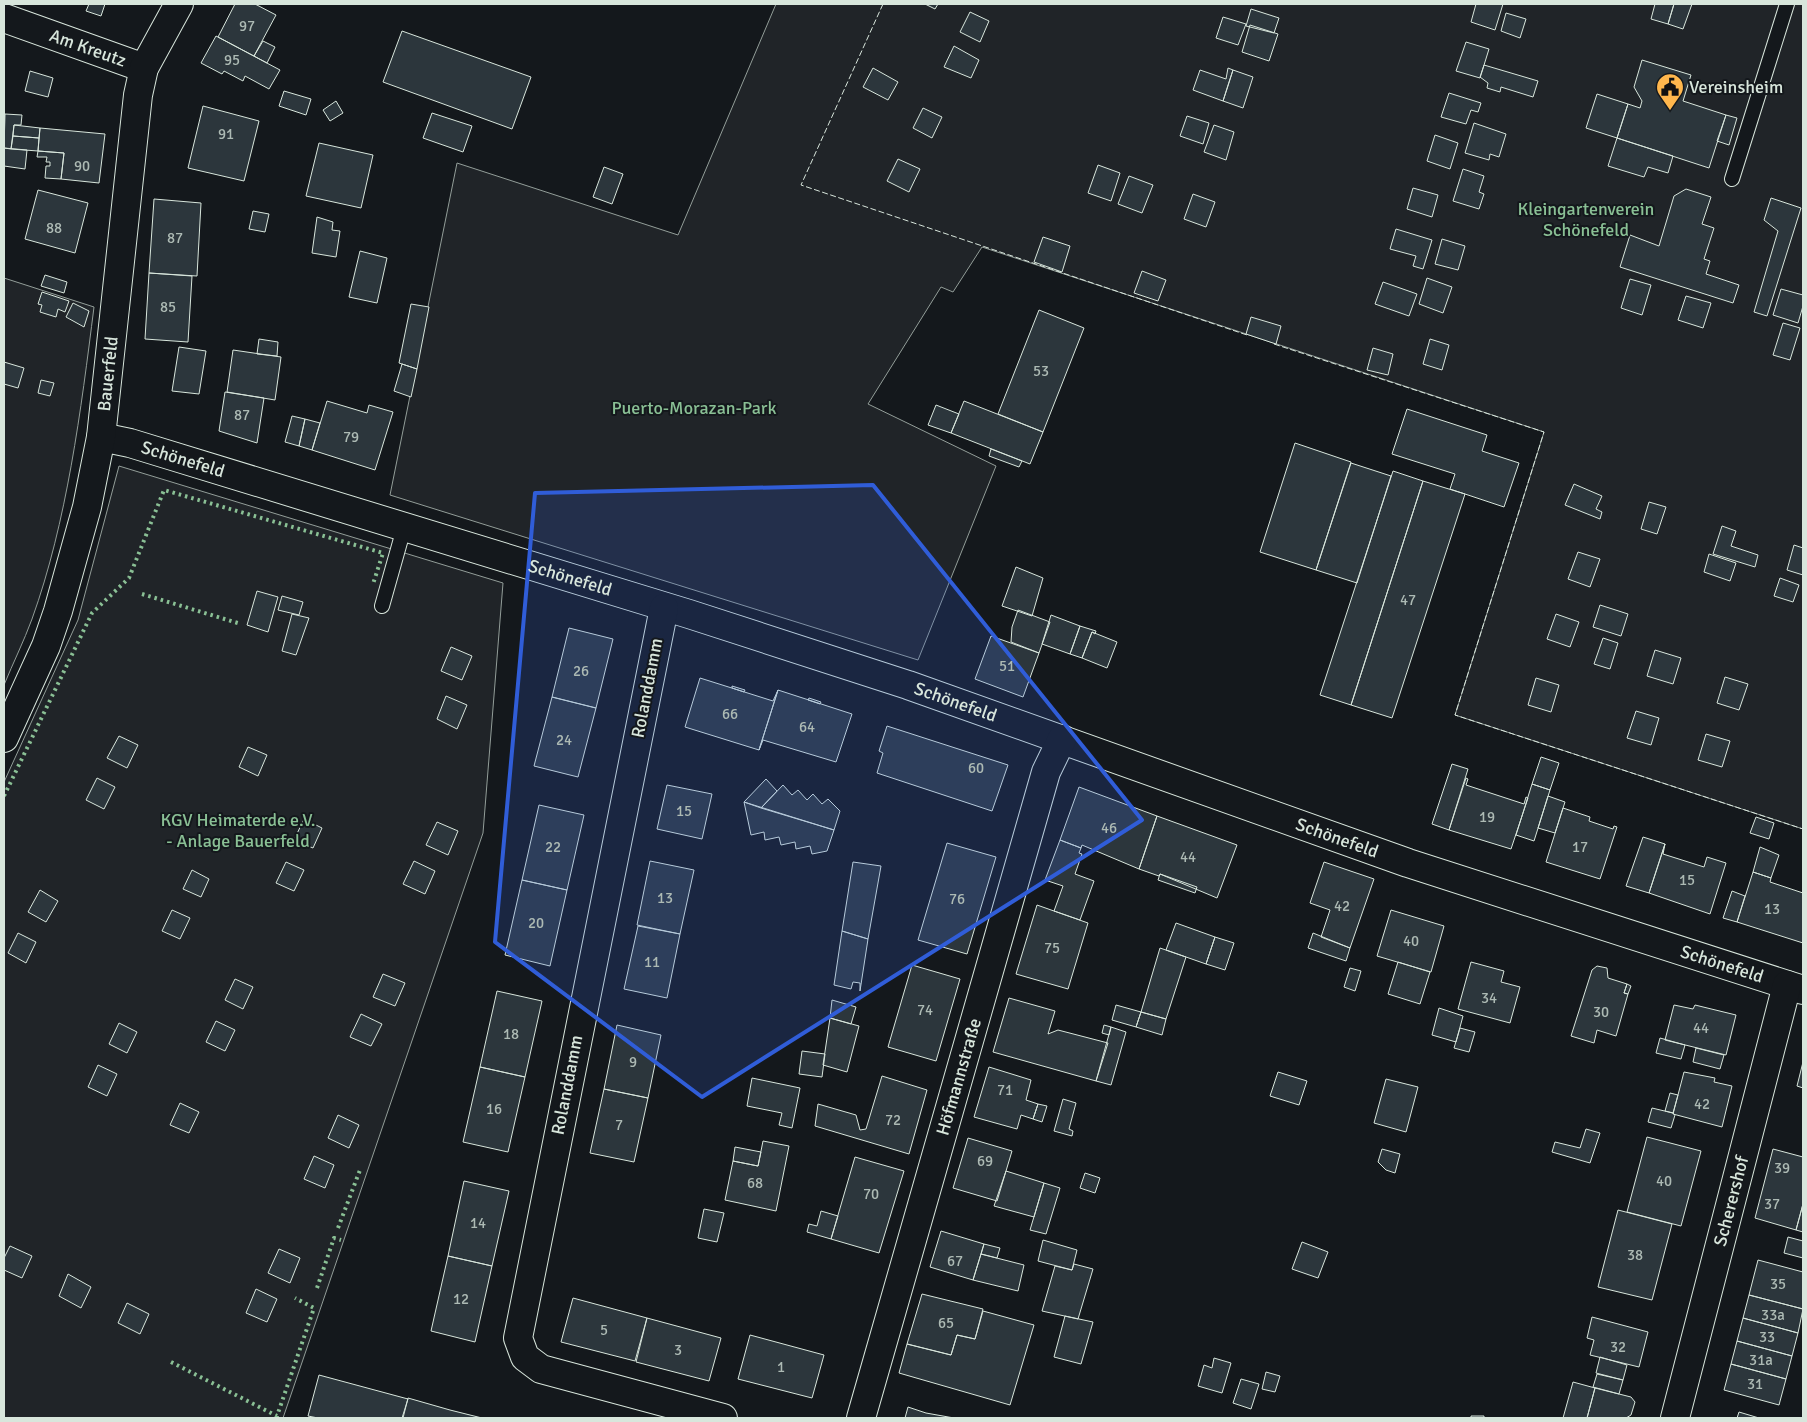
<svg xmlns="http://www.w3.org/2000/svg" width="1807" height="1422" viewBox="0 0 1807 1422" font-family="Signika,sans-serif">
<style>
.green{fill:#202428;stroke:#939e99}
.building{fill:#2c363c;stroke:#d8e6dc}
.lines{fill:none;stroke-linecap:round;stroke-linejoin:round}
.lane-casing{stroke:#d8e6dc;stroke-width:16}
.street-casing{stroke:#d8e6dc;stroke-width:30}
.lane{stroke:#14181c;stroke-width:14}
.street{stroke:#14181c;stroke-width:28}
.hedge{stroke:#8ac095;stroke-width:4;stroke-dasharray:2.5 4;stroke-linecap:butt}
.fence{stroke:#d8e6dc;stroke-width:1;stroke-dasharray:6 2.5;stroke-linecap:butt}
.marked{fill:#305dd8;fill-opacity:0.2;stroke:#305dd8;stroke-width:4;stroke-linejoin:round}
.labels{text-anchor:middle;stroke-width:4;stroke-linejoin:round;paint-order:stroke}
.number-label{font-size:15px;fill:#adbab4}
.street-label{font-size:18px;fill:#d8e6dc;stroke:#14181c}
.poi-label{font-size:18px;fill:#d8e6dc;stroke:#14181c;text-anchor:start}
.park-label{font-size:18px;fill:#8ac095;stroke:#14181c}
</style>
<rect width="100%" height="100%" fill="#14181c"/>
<path class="green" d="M776 4H1803V829L1455 715 1544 432 982 247 953 292 941 287 868 404 996 466 918 660 390 495 457 163 678 235Z
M4 278 94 307C81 410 67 522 32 619 24 641 13 663 4 685Z
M119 466 503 583 483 833 283 1418H4V782L78 620Z"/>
<path class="building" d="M89 4H105L101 16 86 11Z
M235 4H255L276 15 254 56 218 37Z
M925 4H938L935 9Z
M1476 4H1503L1495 30 1471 22Z
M1655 4H1674L1668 24 1651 19Z
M1674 4H1692L1683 29 1668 24Z
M1251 9 1279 18 1274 33 1246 26Z
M970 12 989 21 980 42 960 32Z
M1506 13 1526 19 1520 38 1501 31Z
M1223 17 1246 24 1238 45 1216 38Z
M1250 25 1278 34 1269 61 1242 52Z
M402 31 531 77 512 129 383 82Z
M216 36 280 70 269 89 245 76 243 81 224 71 222 74 201 63Z
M263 41 275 47 267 63 254 56Z
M1466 42 1489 49 1480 78 1456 71Z
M954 46 979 60 971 78 944 67Z
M1642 60 1691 75 1683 101 1726 115 1709 168 1617 138 1628 104 1640 108 1642 101 1634 87Z
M1484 65 1538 81 1533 97 1501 87 1500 92 1487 88 1488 83 1480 77Z
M873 68 898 82 888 100 863 87Z
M1228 68 1233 70 1223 101 1193 90 1200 70 1226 79Z
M1233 70 1253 77 1243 108 1223 101Z
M30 71 53 78 48 97 25 91Z
M284 91 311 99 306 115 279 106Z
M1449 93 1481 103 1478 112 1471 110 1466 124 1441 117Z
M1597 94 1628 104 1617 138 1586 128Z
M336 101 343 113 330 121 323 110Z
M203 106 259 121 244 181 188 168Z
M923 108 942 117 932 138 913 128Z
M432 113 472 126 463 152 423 138Z
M5 114 22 115 21 125H14L11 149 4 148Z
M1726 115 1737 118 1729 145 1717 141Z
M1187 116 1209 123 1203 144 1180 136Z
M1474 123 1506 134 1499 157 1490 154 1489 160 1465 153Z
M14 125 40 128 39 138 13 136Z
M1214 125 1234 132 1226 160 1204 152Z
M40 128 105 134 99 183 61 179 64 153 38 151Z
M1435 135 1458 143 1450 169 1427 161Z
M13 136 39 138 38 151 11 149Z
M1617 138 1673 156 1668 173 1648 167 1644 177 1608 166Z
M319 143 373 155 361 208 306 196Z
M4 148 27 150 25 169 4 166Z
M38 151 64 153 61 179 45 178 46 166H50V162H46L47 157H37Z
M898 159 920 169 909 192 887 181Z
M1098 165 1120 173 1111 201 1088 193Z
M604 167 623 174 612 204 593 197Z
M1463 169 1484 176 1479 192 1484 194 1479 209 1453 201Z
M1129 176 1153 185 1142 213 1118 204Z
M1413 188 1438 195 1432 217 1407 209Z
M1686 189 1711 197 1702 224 1714 228 1704 259 1710 261 1706 274 1739 285 1733 303 1620 267 1630 235 1659 246 1674 196Z
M38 190 88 203 75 253 25 239Z
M1193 194 1215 202 1206 227 1184 219Z
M1771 198 1801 208 1767 316 1754 312 1778 231 1764 220Z
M154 199 201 203 197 276 149 273Z
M253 211 269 214 265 232 249 229Z
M317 217 333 222 332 230 340 231 336 257 312 253Z
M1396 229 1432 240 1423 269 1413 266 1416 256 1390 249Z
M1043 237 1070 246 1062 272 1034 262Z
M1442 239 1465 246 1458 270 1435 264Z
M360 251 387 258 377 303 349 297Z
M1142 271 1166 280 1158 301 1134 293Z
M149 273 192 276 188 342 145 339Z
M45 275 67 282 64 293 41 286Z
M1427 278 1452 287 1443 313 1419 304Z
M1630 279 1651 285 1642 315 1621 308Z
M1383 282 1417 294 1409 316 1375 304Z
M1781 289 1803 295V306L1798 323 1773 315Z
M42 292 69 301 65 312 58 309 56 317 40 312 42 305 38 304Z
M1686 296 1711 303 1703 328 1678 320Z
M73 303 89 311 84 327 66 317Z
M411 304 429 307 417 369 399 363Z
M1039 310 1084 328 1043 432 998 414Z
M1251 317 1281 326 1276 344 1246 334Z
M1783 323 1800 328 1790 360 1773 355Z
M259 339 278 342 277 356 257 354Z
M1430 339 1449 345 1442 370 1423 364Z
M179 347 206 351 199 394 172 391Z
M1373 348 1393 354 1388 375 1367 370Z
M233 350 281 357 275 400 227 392Z
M4 362 24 368 18 388 4 384Z
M402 364 417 369 411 397 394 391Z
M41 380 54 383 50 396 38 393Z
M225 392 264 398 257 443 219 431Z
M327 401 367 413 369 405 393 412 375 470 312 450Z
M964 401 1043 432 1030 464 951 433Z
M936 405 959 414 951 433 928 425Z
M1407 409 1487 435 1482 451 1519 463 1504 507 1450 489 1455 474 1392 454Z
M292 416 305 419 299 446 285 442Z
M305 419 320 423 312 450 299 446Z
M1295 443 1351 462 1316 570 1260 552Z
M991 449 1022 461 1019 467 989 456Z
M1351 463 1391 476 1357 583 1316 570Z
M1393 471 1423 481 1351 705 1320 695Z
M1423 481 1465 494 1392 718 1351 705Z
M1574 484 1602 496 1596 509 1602 512 1600 519 1565 505Z
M1649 502 1666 507 1657 534 1641 529Z
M1722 526 1736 531 1731 546 1758 555 1755 567 1713 554Z
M1794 545 1803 548V575L1787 570Z
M1578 552 1600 559 1590 587 1568 579Z
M1709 554 1736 563 1730 581 1704 572Z
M1016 567 1043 578 1032 616 1002 606Z
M1780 578 1799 585 1793 602 1774 596Z
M257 591 278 597 268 632 247 625Z
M282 596 303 602 299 615 278 610Z
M1600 605 1628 614 1621 636 1593 627Z
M1018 610 1050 622 1039 653 1011 642 1012 627Z
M292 614 309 618 296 655 282 651Z
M1556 614 1579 622 1570 647 1547 639Z
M1051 615 1080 626 1070 654 1042 644Z
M1080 626 1096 631 1095 634 1092 632 1082 658 1070 654Z
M569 628 613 639 596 708 552 697Z
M1092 632 1117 642 1107 668 1082 658Z
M991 636 1039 653 1023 697 975 679Z
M1603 638 1618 643 1610 669 1594 664Z
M451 647 472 656 462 680 441 671Z
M1655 650 1681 658 1673 684 1647 676Z
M1725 677 1748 684 1739 710 1717 703Z
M700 678 773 701 778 690 759 750 685 727Z
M1536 678 1559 685 1551 712 1528 705Z
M732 686 745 690 744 692 732 688Z
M778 690 852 714 836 762 763 740 759 750Z
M446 696 467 705 457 729 437 719Z
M552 697 596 708 578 777 534 766Z
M809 698 821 702 820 704 808 700Z
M1636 711 1659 718 1651 745 1627 738Z
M887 726 1008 765 992 811 877 773 883 753 879 751Z
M1706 734 1730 741 1722 767 1698 760Z
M119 736 138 745 127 768 107 758Z
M248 747 267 755 258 776 239 767Z
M1541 757 1559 763 1550 790 1532 784Z
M1452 764 1468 769 1449 830 1432 824Z
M97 778 115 787 104 809 86 800Z
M1466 778 1468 779 1466 785 1524 804 1526 797 1528 798 1511 849 1449 830Z
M766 779 777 791 761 808 744 802Z
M1532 784 1550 790 1534 841 1516 835Z
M667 785 712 794 702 839 657 829Z
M783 785 792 795 798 790 807 800 813 794 822 804 828 799 840 811 834 830 761 808Z
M1079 787 1157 816 1139 869 1082 845 1081 848 1060 840Z
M1548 796 1565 802 1555 833 1538 828Z
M744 802 834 830 827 851 812 854 810 846 796 849 795 842 781 845 779 837 765 840 764 832 751 835Z
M539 805 584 815 567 890 522 880Z
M1563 808 1590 817 1589 821 1613 829 1614 826 1617 827 1600 879 1546 862Z
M1157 816 1237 845 1217 898 1160 874 1159 876 1139 869Z
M1756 817 1774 823 1769 839 1750 833Z
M304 819 322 828 313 848 294 840Z
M437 822 458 831 448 855 426 845Z
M1643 837 1665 844 1649 893 1626 886Z
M1060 840 1081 848 1079 853 1082 854 1075 874 1094 881 1080 920 1054 911 1063 886 1045 880Z
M947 843 996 857 967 954 918 940Z
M1665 844 1663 854 1704 867 1707 857 1726 863 1710 914 1649 893Z
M1760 847 1779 855 1771 878 1753 872Z
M414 861 435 871 425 894 403 884Z
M650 861 694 870 680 934 637 925Z
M286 862 304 870 294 891 276 883Z
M853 862 881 866 868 939 842 931Z
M1324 862 1374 879 1350 948 1321 937 1330 910 1310 903Z
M192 870 209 879 201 897 183 889Z
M1753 872 1771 878 1770 882 1803 893V891V943L1737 922Z
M1160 874 1197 887 1195 893 1158 880Z
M522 880 567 890 550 966 505 955Z
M40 890 58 901 46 922 28 912Z
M1732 891 1745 896 1737 922 1723 918Z
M1037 905 1088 923 1068 989 1016 974Z
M172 910 190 918 180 939 162 931Z
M1391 910 1444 926 1431 972 1377 956Z
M1176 923 1215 937 1206 964 1166 950Z
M638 926 680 934 667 998 624 989Z
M842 931 868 939 860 991V983L853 982 851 989 834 985Z
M18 933 36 942 26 963 8 953Z
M1313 933 1350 948 1346 961 1308 948Z
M1215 937 1234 943 1225 970 1206 964Z
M1160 948 1186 957 1166 1019 1141 1012Z
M1398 962 1430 972 1420 1004 1388 994Z
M1471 962 1504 971 1501 982 1520 987 1510 1023 1458 1009Z
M912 965 960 979 936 1061 888 1047Z
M1597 966 1607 968 1608 978 1627 984 1624 993 1628 994 1616 1036 1597 1030 1594 1043 1571 1036 1592 970Z
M1350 968 1361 971 1355 991 1344 987Z
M383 974 405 983 395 1006 373 997Z
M235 979 253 987 243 1009 225 1000Z
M1627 984 1631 986 1628 994 1624 993Z
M497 991 542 1001 525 1077 480 1067Z
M1009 998 1055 1011 1048 1034 1058 1030 1108 1043 1096 1081 993 1052Z
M832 1000 856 1007 851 1024 830 1018Z
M1116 1005 1141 1012 1136 1027 1112 1020Z
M1674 1005 1693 1009 1695 1005 1736 1015 1726 1055 1665 1040Z
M1439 1008 1463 1016 1456 1042 1432 1035Z
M1141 1012 1166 1019 1162 1035 1136 1027Z
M361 1014 382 1024 371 1046 350 1037Z
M830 1018 859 1026 847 1072 823 1065Z
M216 1021 235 1030 225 1051 206 1042Z
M119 1023 137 1032 127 1053 109 1044Z
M617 1025 661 1035 648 1098 604 1089Z
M1104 1025 1111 1027 1109 1035 1102 1033Z
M1111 1027 1126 1032 1111 1085 1096 1081Z
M1460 1028 1475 1032 1469 1052 1454 1048Z
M1660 1038 1685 1045 1681 1059 1656 1053Z
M1696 1048 1724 1055 1720 1069 1693 1062Z
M802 1051 825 1054 822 1077 799 1074Z
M1803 1062V1088L1797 1086Z
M98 1065 117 1074 107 1096 88 1087Z
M480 1067 525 1077 508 1152 463 1142Z
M989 1067 1031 1080 1026 1100 1038 1104 1033 1119 1021 1115 1017 1129 974 1117Z
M1278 1072 1307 1081 1299 1105 1270 1096Z
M1684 1072 1715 1078 1714 1082 1732 1086 1722 1127 1673 1114Z
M882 1076 927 1090 909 1154 815 1126 818 1104 856 1115 860 1130 866 1129Z
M752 1078 800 1088 792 1128 779 1125 782 1113 747 1106Z
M1386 1079 1418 1087 1406 1132 1374 1123Z
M604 1089 648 1098 634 1162 590 1153Z
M1670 1093 1678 1095 1673 1113 1665 1111Z
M1063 1099 1076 1103 1069 1129 1073 1131 1072 1136 1054 1131Z
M180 1103 199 1112 189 1133 170 1125Z
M1038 1104 1047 1106 1042 1122 1033 1119Z
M1652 1108 1673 1113 1675 1115 1671 1128 1648 1122Z
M338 1115 359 1125 349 1148 328 1138Z
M1586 1129 1600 1133 1590 1163 1552 1152 1555 1142 1580 1148Z
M1647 1137 1701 1151 1681 1226 1627 1212Z
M968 1138 1012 1151 997 1201 953 1188Z
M763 1141 789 1146 776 1211 725 1200 733 1161 758 1166Z
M735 1147 761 1152 758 1166 733 1161Z
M1382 1149 1400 1154 1395 1173 1386 1170 1378 1162Z
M1773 1149 1803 1157V1204L1796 1230 1755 1218Z
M314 1156 334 1165 325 1188 304 1179Z
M855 1157 904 1171 879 1253 831 1239Z
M1006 1171 1044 1183 1034 1217 994 1206Z
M1085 1173 1100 1178 1095 1193 1080 1188Z
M464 1181 509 1191 492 1266 448 1256Z
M1044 1183 1060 1188 1046 1234 1030 1230Z
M1803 1204V1232L1796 1230Z
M704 1209 724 1213 717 1242 698 1238Z
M1618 1210 1672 1224 1652 1300 1598 1287Z
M821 1211 838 1216 831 1239 807 1232 809 1224 817 1226Z
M941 1231 984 1244 973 1280 930 1267Z
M1788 1237 1803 1241V1258L1784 1253Z
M1043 1240 1077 1250 1072 1270 1038 1261Z
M1302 1242 1328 1252 1318 1278 1292 1269Z
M984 1244 1000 1248 997 1258 981 1254Z
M10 1246 32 1256 22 1278 4 1270V1258Z
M279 1249 300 1258 290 1283 268 1273Z
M981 1254 1024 1265 1018 1291 973 1280Z
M448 1256 492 1266 475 1342 431 1331Z
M1758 1260 1803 1272V1309L1749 1295Z
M1074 1264 1093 1269 1078 1319 1042 1311 1055 1266 1072 1270Z
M68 1274 91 1287 81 1308 59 1296Z
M256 1289 277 1299 267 1322 246 1313Z
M922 1294 983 1309 975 1339 957 1335 951 1355 907 1344Z
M1749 1295 1803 1309 1798 1333 1743 1318Z
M573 1298 647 1318 635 1361 561 1342Z
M127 1303 149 1314 140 1334 118 1323Z
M983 1311 1034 1325 1010 1405 899 1373 907 1344 951 1355 957 1335 975 1339Z
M1065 1316 1093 1322 1081 1364 1054 1357Z
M1592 1317 1648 1332 1639 1367 1590 1355 1594 1340 1587 1338Z
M647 1318 721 1338 709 1381 636 1362Z
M1743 1318 1798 1333 1792 1356 1737 1341Z
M750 1335 824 1355 812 1398 738 1379Z
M1737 1341 1792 1356 1786 1379 1731 1364Z
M1600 1357 1627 1365 1623 1380 1596 1373Z
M1214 1358 1231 1363 1222 1393 1198 1386 1204 1365 1212 1368Z
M1731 1364 1786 1379 1779 1405 1724 1390Z
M1266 1372 1280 1376 1275 1392 1262 1389Z
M1597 1374 1623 1380 1619 1394 1593 1387Z
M319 1375 408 1399 402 1418H318L308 1416Z
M1241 1379 1259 1384 1251 1409 1233 1403Z
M1573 1382 1595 1388 1587 1418H1563Z
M1595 1388 1631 1397 1635 1402 1631 1415 1626 1418H1587Z
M408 1398 450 1410 482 1418H403Z
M908 1407 926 1413 954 1418H905Z
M1739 1412 1759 1418H1737Z
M1471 1416H1484V1418H1471Z"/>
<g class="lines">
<g class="lane-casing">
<path id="lane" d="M1732 179 1787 4
M382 606 404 528"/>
</g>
<g class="street-casing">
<g id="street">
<path id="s1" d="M4 18 144 68"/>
<path id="s2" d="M101 437 130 443 689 614 908 685 1408 863 1803 990"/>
<path d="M664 608 518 1338 525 1357 541 1369 723 1418"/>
<path id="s3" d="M4 738 46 646 58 611 87 507 101 437 138 95 144 68 179 4"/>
<path id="s4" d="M861 1418 1046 772 1062 739"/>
<path id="s5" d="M1675 1418 1787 985"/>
</g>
</g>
<use href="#lane" class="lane"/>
<use href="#street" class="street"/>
<path class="hedge" d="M142 594 241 624
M4 796 92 613 129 578 164 490 383 553 373 584
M338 1228 360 1170
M317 1288 334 1238 341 1240
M171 1362 277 1416 314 1308 295 1298"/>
<path class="fence" d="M883 4 801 185 1247 335
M1274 344 1544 432 1455 715 1803 829"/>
</g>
<path class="marked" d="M873 485 1142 820 702 1097 495 942 535 493Z"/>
<defs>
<g id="civic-pin" transform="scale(1.4375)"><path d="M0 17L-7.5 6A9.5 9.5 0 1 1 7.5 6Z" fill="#ffb74d" stroke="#14181c"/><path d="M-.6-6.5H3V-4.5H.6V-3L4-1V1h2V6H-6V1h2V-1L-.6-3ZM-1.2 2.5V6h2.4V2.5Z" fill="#111"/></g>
</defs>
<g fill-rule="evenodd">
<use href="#civic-pin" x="1670" y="87"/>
</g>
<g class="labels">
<g class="number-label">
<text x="247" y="31">97</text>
<text x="232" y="65">95</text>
<text x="226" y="139">91</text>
<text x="82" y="171">90</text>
<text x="54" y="233">88</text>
<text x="175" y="243">87</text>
<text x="168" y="312">85</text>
<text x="1041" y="376">53</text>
<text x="242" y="420">87</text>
<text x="351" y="442">79</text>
<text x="1408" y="605">47</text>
<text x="1007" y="671">51</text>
<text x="581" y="676">26</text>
<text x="730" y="719">66</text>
<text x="807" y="732">64</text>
<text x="564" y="745">24</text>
<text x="976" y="773">60</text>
<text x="684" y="816">15</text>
<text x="1487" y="822">19</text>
<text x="1109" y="833">46</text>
<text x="553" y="852">22</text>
<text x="1580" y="852">17</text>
<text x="1188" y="862">44</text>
<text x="1687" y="885">15</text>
<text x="665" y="903">13</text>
<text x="957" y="904">76</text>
<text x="1342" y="911">42</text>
<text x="1772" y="914">13</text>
<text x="536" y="928">20</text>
<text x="1411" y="946">40</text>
<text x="1052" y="953">75</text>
<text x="652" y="967">11</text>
<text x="1489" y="1003">34</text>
<text x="925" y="1015">74</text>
<text x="1601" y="1017">30</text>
<text x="1701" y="1033">44</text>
<text x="511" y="1039">18</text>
<text x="633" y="1067">9</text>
<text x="1005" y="1095">71</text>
<text x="1702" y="1109">42</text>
<text x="494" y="1114">16</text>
<text x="893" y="1125">72</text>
<text x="619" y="1130">7</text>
<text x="985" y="1166">69</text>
<text x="1782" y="1173">39</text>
<text x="1664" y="1186">40</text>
<text x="755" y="1188">68</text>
<text x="871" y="1199">70</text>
<text x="1772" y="1209">37</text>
<text x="478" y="1228">14</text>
<text x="1635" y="1260">38</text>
<text x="955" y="1266">67</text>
<text x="1778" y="1289">35</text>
<text x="461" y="1304">12</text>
<text x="1773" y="1320">33a</text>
<text x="946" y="1328">65</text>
<text x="604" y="1335">5</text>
<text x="1767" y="1342">33</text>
<text x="1618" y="1352">32</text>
<text x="678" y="1355">3</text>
<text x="1761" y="1365">31a</text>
<text x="781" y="1372">1</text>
<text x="1755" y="1389">31</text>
</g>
<g class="street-label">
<text dy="6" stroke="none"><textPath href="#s1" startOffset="89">Am Kreutz</textPath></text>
<text dy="6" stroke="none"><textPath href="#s3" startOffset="381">Bauerfeld</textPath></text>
<text dy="6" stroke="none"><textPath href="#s2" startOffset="85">Schönefeld</textPath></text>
<text dy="6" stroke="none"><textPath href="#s2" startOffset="490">Schönefeld</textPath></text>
<text transform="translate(647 688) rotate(-79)" y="6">Rolanddamm</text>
<text dy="6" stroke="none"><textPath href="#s2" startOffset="895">Schönefeld</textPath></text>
<text dy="6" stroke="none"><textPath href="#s2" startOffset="1300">Schönefeld</textPath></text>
<text dy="6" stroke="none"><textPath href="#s2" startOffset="1705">Schönefeld</textPath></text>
<text dy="6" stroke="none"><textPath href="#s4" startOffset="355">Höfmannstraße</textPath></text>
<text transform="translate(567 1085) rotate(-79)" y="6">Rolanddamm</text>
<text dy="6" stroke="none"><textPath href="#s5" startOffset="224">Scherershof</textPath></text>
</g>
<g class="poi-label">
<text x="1689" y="93">Vereinsheim</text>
</g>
<g class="park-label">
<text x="1586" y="215">Kleingartenverein<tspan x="1586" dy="21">Schönefeld</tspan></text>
<text x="694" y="414">Puerto-Morazan-Park</text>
<text x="238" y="826">KGV Heimaterde e.V.<tspan x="238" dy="21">- Anlage Bauerfeld</tspan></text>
</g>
</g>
<rect width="1807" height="1422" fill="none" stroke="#d8e6dc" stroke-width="10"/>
</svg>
